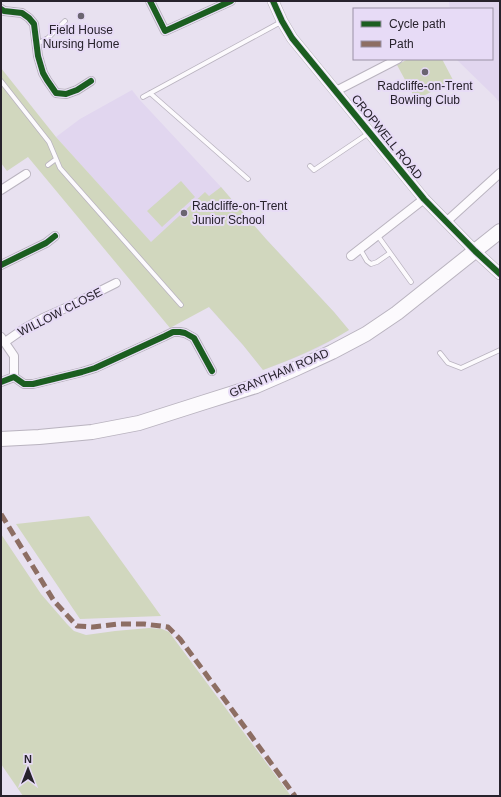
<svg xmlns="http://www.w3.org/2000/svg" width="501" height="797" viewBox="0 0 501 797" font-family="Helvetica,sans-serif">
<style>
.built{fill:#e1d6ef}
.green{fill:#d1d7be}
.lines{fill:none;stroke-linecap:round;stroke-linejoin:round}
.lane-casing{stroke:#b9b3bf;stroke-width:5.5}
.street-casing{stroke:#b9b3bf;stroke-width:10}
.secondary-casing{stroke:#b9b3bf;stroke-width:12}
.highway-casing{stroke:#b9b3bf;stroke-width:16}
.lane{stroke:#fcfafd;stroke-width:4}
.street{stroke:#fcfafd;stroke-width:8}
.secondary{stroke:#fcfafd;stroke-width:11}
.highway{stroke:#fcfafd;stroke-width:14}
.quiet{stroke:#8d6e63;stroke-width:5;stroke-dasharray:10 5;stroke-linecap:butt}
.cycleway-casing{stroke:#e7dbf6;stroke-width:8}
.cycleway{stroke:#1b5e20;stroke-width:6}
.poi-dot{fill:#6b6571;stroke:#e7dbf6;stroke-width:1.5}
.labels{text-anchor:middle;stroke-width:4;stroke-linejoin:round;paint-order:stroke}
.poi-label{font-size:12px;fill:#27222c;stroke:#e7dbf6}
.street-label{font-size:12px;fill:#27222c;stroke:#e7dbf6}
</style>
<rect width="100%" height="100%" fill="#e8e1f0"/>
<path class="built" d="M449 1H500V103L494 96 456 59H492V9H450Z
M132 90 139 99 221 187 266 239 334 312 349 330 318 348 290 360 263 370 243 345 56 137 80 119Z"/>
<path class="green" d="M408 59H442L453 80 416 100 397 65Z
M1 68 56 137 151 242 205 192 209 196 221 187 266 239 334 312 349 330C321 347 293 359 263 370L243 345 209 307 170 328 28 157 7 171 1 163Z
M181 181 195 197 162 227 147 211Z
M89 516 161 616 80 619 16 524Z
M1 534 41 594 67 624 74 631 86 635 115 631 149 628 162 629 169 632 291 796H23L1 764Z"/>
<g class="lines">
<g class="lane-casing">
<path id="lane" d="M37 44 48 38 65 21
M1 81 49 142 60 168 181 305
M150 93 248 179
M143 97 281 22
M48 165 56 159
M310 166 314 170 369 133
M378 236 411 282
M360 249 367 261 371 264 377 262 390 253
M440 353 448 363 461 368 500 350"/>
</g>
<g class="street-casing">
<path id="street" d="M150 1 165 31 231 1
M1 9 4 11 22 13 29 18 34 24 38 56 43 73 47 80 56 93 66 94 77 90 91 81
M336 91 398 59
M1 190 26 174
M446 222 500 173
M351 256 424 199
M1 265 46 243 55 236
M1 337 14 356V377
M5 342 25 328 43 318 70 306 116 283
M1 382 14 377 24 384H33L82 372 95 368 165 336 173 332H180L185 333 194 338 212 371"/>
</g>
<g class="secondary-casing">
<path id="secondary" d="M273 1 282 21 292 38 424 199 475 251 500 274"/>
</g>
<g class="highway-casing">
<path id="highway" d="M1 439 39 437 92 432 139 423 205 402 256 386 295 369 332 352 366 334 397 313 500 231"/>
</g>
<use href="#lane" class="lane"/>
<use href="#street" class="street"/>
<use href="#secondary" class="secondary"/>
<use href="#highway" class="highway"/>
<path class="quiet" d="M1 514 54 601 77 626 93 627 119 624H144L168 627 180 639 222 696 295 796"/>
<g class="cycleway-casing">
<path id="cycleway" d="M150 1 165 31 231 1
M273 1 282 21 292 38 424 199 475 251 500 274
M1 9 4 11 22 13 29 18 34 24 38 56 43 73 47 80 56 93 66 94 77 90 91 81
M1 265 46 243 55 236
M1 382 14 377 24 384H33L82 372 95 368 165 336 173 332H180L185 333 194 338 212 371"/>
</g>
<use href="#cycleway" class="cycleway"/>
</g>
<g class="poi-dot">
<circle cx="81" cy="16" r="4"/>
<circle cx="425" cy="72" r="4"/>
<circle cx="184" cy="213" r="4"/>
</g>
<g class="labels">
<g class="poi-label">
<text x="81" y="34">Field House<tspan x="81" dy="14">Nursing Home</tspan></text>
<text x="425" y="90">Radcliffe-on-Trent<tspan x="425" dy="14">Bowling Club</tspan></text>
<text x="192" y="210" text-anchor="start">Radcliffe-on-Trent<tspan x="192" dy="14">Junior School</tspan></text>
</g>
<g class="street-label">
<text transform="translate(387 137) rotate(51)" y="4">CROPWELL ROAD</text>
<text transform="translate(60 312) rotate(-27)" y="4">WILLOW CLOSE</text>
<text transform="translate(279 373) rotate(-23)" y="4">GRANTHAM ROAD</text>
</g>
</g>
<rect width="501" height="797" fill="none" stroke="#27222c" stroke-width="4"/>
<rect x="353" y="8" width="140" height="52" fill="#e7dbf6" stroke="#9a91a5"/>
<rect x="361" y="21" width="20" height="6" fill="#1b5e20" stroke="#9a91a5"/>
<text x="389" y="28" font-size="12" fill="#27222c">Cycle path</text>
<rect x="361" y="41" width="20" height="6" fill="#8d6e63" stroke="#9a91a5"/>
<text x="389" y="48" font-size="12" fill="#27222c">Path</text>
<g transform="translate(28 769)" stroke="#e7dbf6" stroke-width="3" paint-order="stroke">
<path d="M0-3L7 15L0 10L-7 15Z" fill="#27222c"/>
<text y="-6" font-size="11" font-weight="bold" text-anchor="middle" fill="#27222c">N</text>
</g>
</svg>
